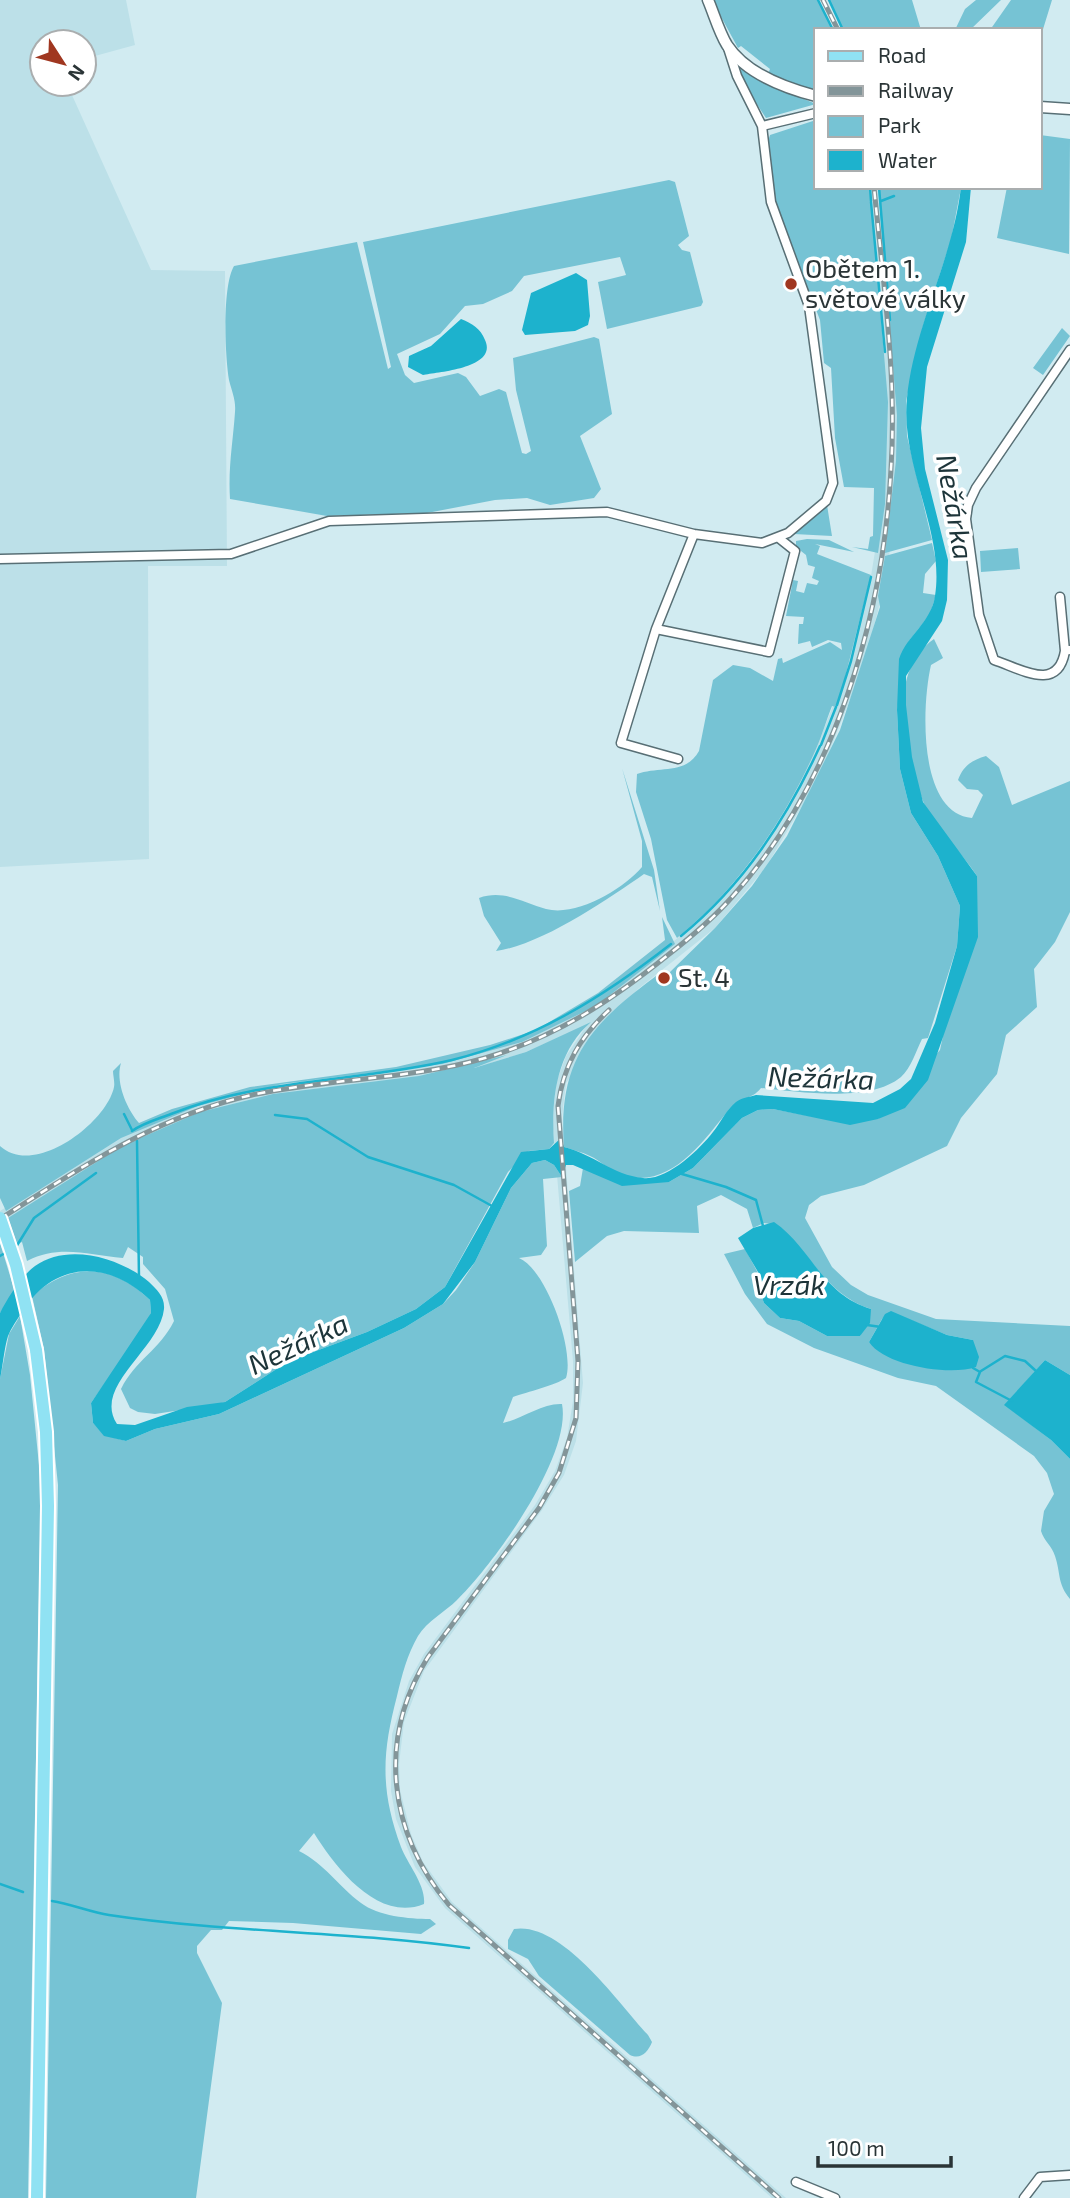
<svg xmlns="http://www.w3.org/2000/svg" width="1070" height="2198" viewBox="0 0 1070 2198" font-family="'Exo 2',sans-serif">
<style>
.built{fill:#bce0e8}
.green{fill:#76c3d4;fill-rule:evenodd}
.water{fill:#1db2cd}
.lines{fill:none;stroke-linecap:round;stroke-linejoin:round}
.stream{stroke:#1db2cd;stroke-width:2.5}
.minor-casing{stroke:#586f75;stroke-width:11}
.tertiary-casing{stroke:#586f75;stroke-width:13}
.primary-casing{stroke:#fff;stroke-width:16}
.minor{stroke:#fff;stroke-width:8}
.tertiary{stroke:#fff;stroke-width:10}
.primary{stroke:#90e2f3;stroke-width:12}
.rail-casing{stroke:#839599;stroke-width:5}
.rail{stroke:#fff;stroke-width:2.5;stroke-dasharray:8;stroke-linecap:butt}
.primary-bridge-casing{stroke:#fff;stroke-width:16;stroke-linecap:butt}
.primary-bridge{stroke:#90e2f3;stroke-width:12}
.poi-dot{fill:#a03720;stroke:#fff;stroke-width:2.5}
.labels{text-anchor:middle;stroke-width:7;stroke-linejoin:round;paint-order:stroke}
.poi-label{font-size:26px;fill:#2a3436;stroke:#fff;text-anchor:start}
.water-label{font-size:28px;font-style:italic;fill:#1d3439;stroke:#fff}
</style>
<rect width="100%" height="100%" fill="#d1ebf1"/>
<path class="built" d="M0 0H126L135 45 84 59V42H42V84H67L151 270 225 271 227 566H148L149 859 0 867Z
M867 187H882L900 400 893 535 878 611 863 667 819 777 766 867 715 928 638 989 566 1083 562 1117 583 1383 576 1441 564 1475 542 1510 424 1671 404 1722 399 1764 400 1790 411 1834 423 1862 452 1902 786 2198H772L445 1908 415 1867 396 1819 391 1791 392 1734 409 1681 424 1654 535 1505 555 1471 567 1438 573 1401V1361L552 1117 557 1080 566 1056 587 1025 526 1052 488 1064 86 1173 0 1228V1211L95 1150 155 1119 250 1088 420 1064 484 1050 556 1023 646 964 691 927 737 881 774 828 816 749 838 693 871 576 878 533Z"/>
<path class="green" d="M712 0H818L833 30H816V92L768 74 770 69 741 46 738 48Z
M829 0H912L921 30H843Z
M976 0H1001L970 30H955L965 9Z
M1011 0H1052L1040 39V30H990Z
M739 63 772 86 816 104 766 118 744 85Z
M816 120V187H870L888 402 885 504 878 553 852 547 868 549 870 537 873 536 874 488 844 487 835 438 831 368 824 363 820 320 775 203 767 144 770 135Z
M1040 135 1070 139 1069 254 997 238 1007 187H1040Z
M669 180 675 182 689 236 678 245 682 250 690 252 703 302 701 306 607 329 598 282 626 275 620 257 524 276 512 291 483 304 465 306 440 334 397 354 405 375 414 383 458 373 466 377 480 396 499 389 506 392 522 453 526 454 531 451 516 390 513 358 594 337 599 339 612 414 580 436 601 489 594 498 550 505 527 498 495 500 427 513 327 516 230 499C228 467 233 442 235 412 236 400 232 392 229 380 225 357 222 286 234 266L357 242 388 369 391 367 363 242Z
M878 187 961 188 951 240 923 326 906 401 907 436 932 540 885 553 896 461 897 415Z
M1062 328 1070 336 1043 375 1033 368Z
M827 505 832 536 794 534Z
M807 539 829 540 854 552 815 544 820 546 817 554 871 575 841 693 836 707 832 706C826 721 823 733 816 749 783 823 739 887 677 938L667 920 651 839 636 792 637 774C659 766 686 775 699 751L713 680 733 665 750 668 773 681 778 659 782 658 783 663 830 642 842 650 841 643 828 640 812 647 810 641 798 644 799 624H803L804 617 786 616 793 580 798 581 796 591 804 593 807 583 817 585 819 581 812 578 815 567 808 565 806 555 796 547V541Z
M932 543 936 561 925 574 923 593 936 595 930 614 909 641 897 710 900 769 911 813 938 856 960 906 957 946 928 1038 922 1039C916 1051 911 1068 901 1077 870 1103 799 1092 761 1088 751 1101 739 1096 727 1112 702 1143 669 1190 623 1175 610 1171 601 1161 590 1156 582 1152 573 1150 564 1147 557 1057 594 1021 663 971L669 973 715 928 752 886 787 836 840 730 880 607 878 596 885 556Z
M1018 548 1020 569 981 572 980 551Z
M934 639 943 658 931 665C922 703 917 813 972 818L983 795 978 790 967 789 958 780C963 766 972 760 986 756L999 767 1012 805 1070 781V912L1055 942 1034 969 1037 1007 1006 1035 997 1074 961 1118 947 1146 864 1185 821 1196 809 1205 805 1218 832 1267 851 1285 868 1295 936 1319 1070 1326V1375L1045 1360 1005 1405 1051 1440 1070 1459V1599C1057 1583 1061 1574 1055 1556 1052 1546 1044 1541 1041 1531L1044 1511 1054 1494 1047 1473 1034 1456 936 1386 898 1378 814 1348 767 1324 745 1294 724 1254 745 1249 758 1273 757 1284 764 1303 780 1318 799 1321 827 1336H860L871 1309C826 1295 811 1253 777 1225L764 1223 753 1228 747 1209 721 1195 697 1206 699 1233 624 1231 607 1236 575 1262 569 1191 580 1186 583 1168 594 1173 669 1182 693 1168 742 1118 758 1110 773 1109 815 1117 878 1119 940 1050 977 876C963 854 931 823 923 801 913 777 899 702 907 678 911 663 922 647 934 639ZM891 1312 947 1335 973 1340 954 1370 913 1364 869 1342 882 1319Z
M622 768 654 870 660 911 652 877 644 874C607 900 541 945 496 951L501 943 484 916 479 898C504 889 524 903 546 909 577 917 623 889 642 867V841Z
M662 917 675 944 596 1006 522 1042 442 1064 282 1084 198 1106 121 1138 6 1211 0 1198V1146C35 1178 107 1122 114 1087 115 1082 113 1076 113 1071L121 1063C115 1082 127 1109 139 1123L172 1109 250 1087 396 1067 490 1045 536 1030 598 993 665 940Z
M591 1022C556 1052 551 1100 554 1143L549 1149 529 1151 508 1172 445 1287 416 1309 367 1332 289 1361 225 1402 214 1405 155 1414 138 1412 130 1408 121 1389C136 1359 159 1351 174 1321L165 1289 143 1264V1257L128 1247 123 1258C88 1255 60 1244 27 1261L22 1242 17 1244 8 1218 122 1146 200 1112 273 1094 419 1076 507 1055 474 1068 526 1052Z
M545 1160 554 1165 562 1177 543 1179 547 1246 541 1255 519 1258C546 1269 575 1350 566 1378 556 1385 527 1392 513 1397L503 1423C522 1419 542 1403 562 1404 572 1456 494 1564 457 1600 445 1612 427 1621 418 1636 407 1655 402 1675 397 1696 382 1753 380 1790 401 1847 408 1865 426 1885 424 1904 378 1923 335 1867 314 1833L299 1851C325 1864 338 1886 361 1903 378 1916 409 1919 430 1919L436 1924 421 1934 293 1923 229 1921 222 1930H211L197 1946V1953L222 2003 196 2198H46L58 1485 44 1349 32 1296C71 1262 112 1263 150 1300L151 1313 147 1323 91 1403 93 1423 104 1435 126 1441 155 1429 219 1414 404 1328 443 1304 456 1290 475 1262 511 1188 532 1163Z
M0 1243 15 1292 0 1313Z
M20 1316 30 1375 41 1485 28 2198H0V1379L9 1334Z
M514 1929C562 1921 619 2004 648 2035L652 2042C648 2052 641 2060 630 2055L539 1976 528 1959 508 1949V1940Z"/>
<path class="water" d="M961 187H971L966 242 927 367 921 428 925 469 948 560 947 600 942 621 906 676V705L912 757 923 802 977 876 978 937 928 1080 905 1108 878 1119 850 1125 773 1109 758 1110 742 1118 693 1168 669 1182 622 1186 573 1165H566L562 1177 554 1165 545 1160 532 1163 511 1188 475 1262 443 1304 404 1328 219 1414 155 1429 126 1441 104 1436 93 1423 91 1403 151 1313 150 1300C107 1259 54 1261 22 1312 17 1320 11 1328 8 1336 4 1349 3 1365 0 1379V1313C7 1299 22 1275 35 1266 68 1242 121 1258 149 1282 157 1290 165 1297 164 1309 160 1349 92 1386 117 1424L135 1425 187 1407 225 1402 289 1361 367 1332 416 1309 445 1287 521 1152 549 1149 561 1138 564 1147C593 1154 613 1175 643 1178 667 1181 700 1149 713 1132 721 1122 726 1110 736 1102 741 1098 749 1097 756 1095L873 1103 900 1089 911 1079 935 1023 957 946 960 906 938 856 911 813 900 769 897 710 899 659C907 635 931 623 935 596 945 532 900 465 907 398 914 326 953 259 961 187Z
M576 273 587 280 590 316 588 325 575 331 525 335 522 330 531 293Z
M461 319C473 324 480 328 485 340 498 368 439 372 423 375L408 367 409 356 431 346Z
M774 1222C812 1248 821 1294 871 1309L870 1323 860 1336H827L799 1321 780 1318 764 1303 757 1284 758 1272 738 1238 753 1228Z
M891 1311 947 1335 973 1340 979 1357 976 1367C950 1376 885 1366 869 1342L885 1314Z
M1045 1360 1070 1375V1459L1051 1440 1004 1405Z"/>
<g class="lines">
<path class="stream" d="M818 0 833 30
M829 0 843 30
M870 187 871 201
M879 187 890 320
M881 201 894 196
M871 202 885 352
M837 705 851 661 871 577
M821 745 836 707
M681 936C744 884 786 820 820 746
M124 1114 132 1130
M275 1115 307 1119 368 1157 454 1185 492 1206
M132 1131C143 1123 158 1119 171 1114 261 1078 359 1082 452 1060 536 1039 603 997 671 944
M137 1141 139 1278
M682 1174 726 1187 756 1200 763 1226
M16 1247 34 1218 96 1173
M0 1256 7 1252
M867 1325 881 1327
M973 1368 980 1372 976 1382 1012 1401
M981 1371 1005 1356 1025 1361 1036 1371
M0 1884 23 1892
M52 1901C71 1904 90 1912 109 1915 228 1933 350 1931 469 1948"/>
<g class="minor-casing">
<path id="minor" d="M762 126 816 113
M1070 350 976 488 968 505 966 519 979 615 994 660C1021 669 1058 693 1065 651L1070 650
M694 534 656 629 769 652 795 551 780 539
M0 559 231 554 329 521 607 512 694 534 762 543 788 533 826 501 833 483 809 306 771 202 762 126 737 76 728 48
M1060 597 1065 651
M656 629 621 743 678 759
M796 2182 835 2198
M1024 2198 1040 2177 1070 2175"/>
</g>
<g class="tertiary-casing">
<path id="tertiary" d="M708 0C714 14 719 32 727 45 746 74 785 88 816 96
M1040 107 1070 109"/>
</g>
<g class="primary-casing">
<path id="primary" d="M36 1350 46 1432 48 1506 37 2198"/>
</g>
<use href="#minor" class="minor"/>
<use href="#tertiary" class="tertiary"/>
<use href="#primary" class="primary"/>
<g class="rail-casing">
<path id="rail" d="M823 0 838 30
M609 1010C580 1037 563 1066 558 1106L578 1361 576 1418 559 1473 539 1508 428 1657C377 1739 388 1832 449 1905L779 2198
M0 1219C80 1168 157 1116 252 1095 329 1078 409 1080 485 1058 556 1037 611 1001 668 955 691 937 713 919 732 897 834 784 883 619 891 469 897 376 883 281 874 187"/>
</g>
<use href="#rail" class="rail"/>
<g class="primary-bridge-casing">
<path id="primary-bridge" d="M0 1218 16 1265 36 1350"/>
</g>
<use href="#primary-bridge" class="primary-bridge"/>
</g>
<g class="poi-dot">
<circle cx="791" cy="284" r="7"/>
<circle cx="664" cy="978" r="7"/>
</g>
<g class="labels">
<g class="poi-label">
<text x="805" y="278">Obětem 1.<tspan x="805" dy="30">světové války</tspan></text>
<text x="678" y="987">St. 4</text>
</g>
<g class="water-label">
<text transform="translate(955 507) rotate(80)" y="10">Nežárka</text>
<text transform="translate(821 1078) rotate(2)" y="10">Nežárka</text>
<text x="789" y="1295">Vrzák</text>
<text transform="translate(298 1344) rotate(-25)" y="10">Nežárka</text>
</g>
</g>
<rect x="814" y="28" width="228" height="161" fill="#ffffff" stroke="#aaaeaf" stroke-width="2"/>
<rect x="828" y="51" width="35" height="10" fill="#90e2f3" stroke="#aaaeaf" stroke-width="2"/>
<text x="878" y="63" font-size="21" fill="#2a3436">Road</text>
<rect x="828" y="86" width="35" height="10" fill="#839599" stroke="#aaaeaf" stroke-width="2"/>
<text x="878" y="98" font-size="21" fill="#2a3436">Railway</text>
<rect x="828" y="116" width="35" height="21" fill="#76c3d4" stroke="#aaaeaf" stroke-width="2"/>
<text x="878" y="133" font-size="21" fill="#2a3436">Park</text>
<rect x="828" y="150" width="35" height="21" fill="#1db2cd" stroke="#aaaeaf" stroke-width="2"/>
<text x="878" y="168" font-size="21" fill="#2a3436">Water</text>
<g transform="translate(63 63) rotate(126)"><circle r="33" fill="#ffffff" stroke="#aaaeaf" stroke-width="2"/>
<path d="M0-5L12 26L0 18L-12 26Z" fill="#a03720"/>
<text y="-10" font-size="19" font-weight="bold" text-anchor="middle" fill="#2a3436">N</text>
</g>
<path d="M818 2156v10h133v-10" fill="none" stroke="#2a3436" stroke-width="3.5"/>
<text x="828" y="2156" font-size="21" fill="#2a3436" stroke="#ffffff" stroke-width="5" paint-order="stroke">100 m</text>
</svg>
